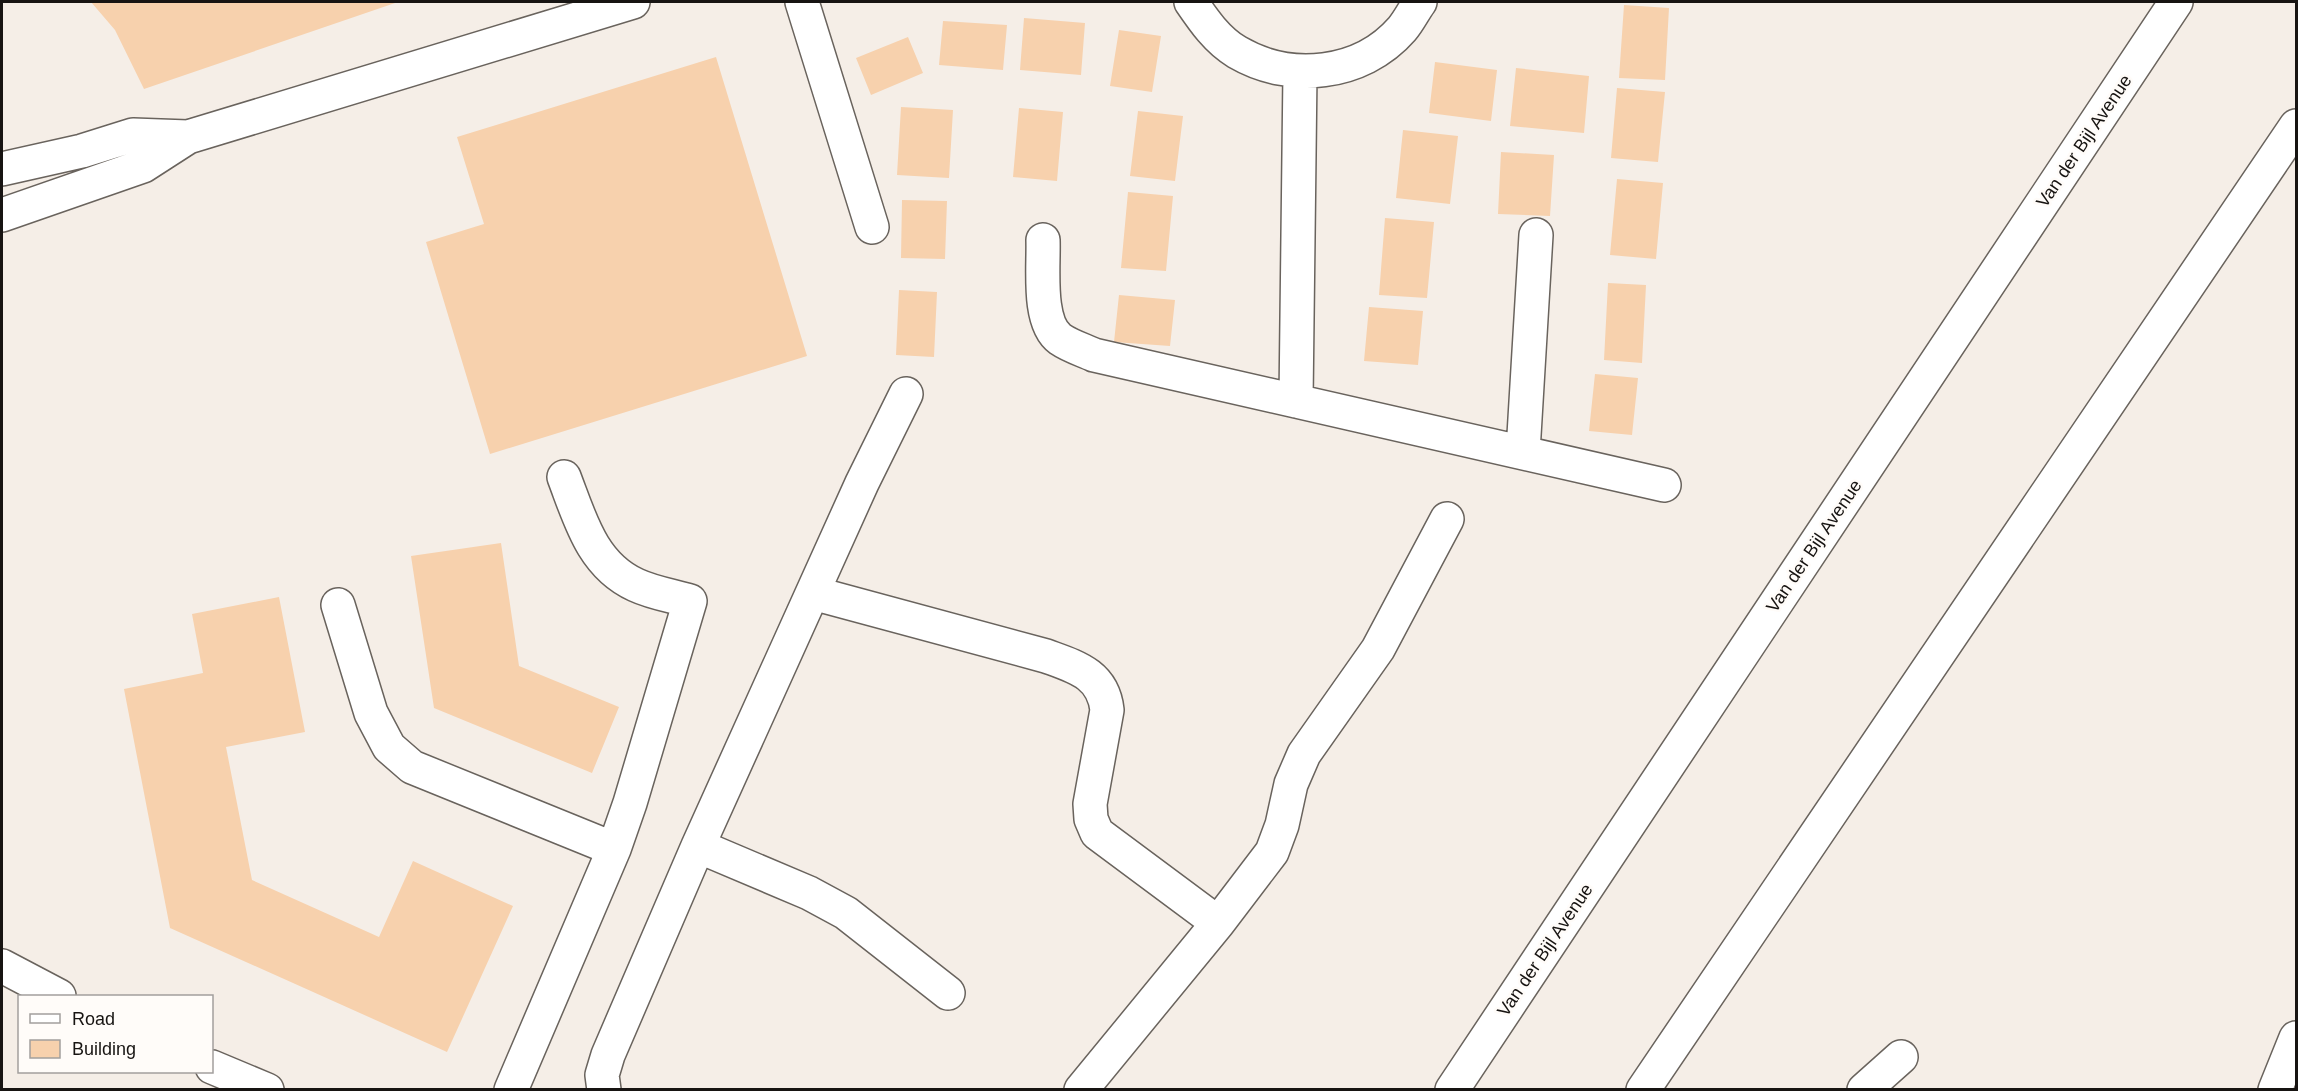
<svg xmlns="http://www.w3.org/2000/svg" width="2298" height="1091" viewBox="0 0 2298 1091" font-family="Helvetica,sans-serif">
<style>
.building{fill:#f7d1ad}
.lines{fill:none;stroke-linecap:round;stroke-linejoin:round}
.minor-casing{stroke:#69635d;stroke-width:36}
.major-casing{stroke:#69635d;stroke-width:36}
.minor{stroke:#fff;stroke-width:33}
.major{stroke:#fff;stroke-width:33}
.labels{text-anchor:middle;stroke-width:5;stroke-linejoin:round;paint-order:stroke}
.street-label{font-size:18px;fill:#171412;stroke:#fffcf9}
</style>
<rect width="100%" height="100%" fill="#f5eee7"/>
<path class="building" d="M91 2H398L144 89 115 30Z
M1624 5 1669 8 1665 80 1619 78Z
M1024 18 1085 23 1081 75 1020 70Z
M943 21 1007 25 1003 70 939 65Z
M1119 30 1161 36 1152 92 1110 86Z
M908 37 923 73 871 95 856 58Z
M716 57 807 356 490 454 426 242 484 224 457 137Z
M1435 62 1497 70 1491 121 1429 113Z
M1516 68 1589 76 1584 133 1510 126Z
M1617 88 1665 92 1658 162 1611 158Z
M901 107 953 110 949 178 897 175Z
M1019 108 1063 112 1057 181 1013 177Z
M1138 111 1183 116 1175 181 1130 176Z
M1403 130 1458 136 1450 204 1396 198Z
M1501 152 1554 155 1550 216 1498 214Z
M1617 179 1663 183 1656 259 1610 255Z
M1128 192 1173 196 1166 271 1121 268Z
M902 200 947 201 945 259 901 258Z
M1385 218 1434 222 1427 298 1379 295Z
M1608 283 1646 285 1642 363 1604 360Z
M899 290 937 292 934 357 896 355Z
M1119 295 1175 300 1170 346 1114 342Z
M1369 307 1423 311 1418 365 1364 361Z
M1595 374 1638 378 1632 435 1589 431Z
M501 543 519 666 619 707 592 773 434 708 411 556Z
M279 597 305 732 226 747 252 880 379 937 413 861 513 906 447 1052 170 928 124 689 203 673 192 614Z"/>
<g class="lines">
<g class="minor-casing">
<path id="minor" d="M802 2 872 227
M1191 2C1204 21 1217 40 1237 52 1290 83 1361 76 1402 29 1409 21 1414 10 1420 2
M2 169 82 151 133 135 188 137
M2 215 143 166 188 137 633 2
M1043 240C1044 267 1037 322 1060 339 1070 346 1083 350 1094 355L1664 485
M1296 401 1300 72
M1523 452 1536 235
M813 593 1046 656C1076 667 1103 674 1107 710L1090 804 1091 819 1097 833 1218 923
M338 605 371 713 389 747 412 767 614 849
M698 846 809 893 846 913 948 993
M2 966 59 996
M212 1067 267 1090
M511 1090 614 849 630 803 690 601C673 596 653 593 636 585 592 565 580 519 564 477
M604 1090 602 1075 608 1055 698 846 862 483 906 394
M1081 1090 1218 923 1272 852 1282 825 1291 784 1304 754 1378 649 1447 519
M1864 1090 1901 1057
M2275 1090 2296 1038"/>
</g>
<g class="major-casing">
<path id="major" d="M1452 1090 2176 2
M1643 1090 2296 126"/>
</g>
<use href="#minor" class="minor"/>
<use href="#major" class="major"/>
</g>
<g class="labels">
<g class="street-label">
<text transform="translate(2084 141) rotate(-56)" y="6">Van der Bijl Avenue</text>
<text transform="translate(1814 546) rotate(-56)" y="6">Van der Bijl Avenue</text>
<text transform="translate(1545 950) rotate(-56)" y="6">Van der Bijl Avenue</text>
</g>
</g>
<rect width="2298" height="1091" fill="none" stroke="#171412" stroke-width="6"/>
<rect x="18" y="995" width="195" height="78" fill="#fffcf9" stroke="#a29f9d" stroke-width="1.5"/>
<rect x="30" y="1014" width="30" height="9" fill="#ffffff" stroke="#a29f9d" stroke-width="1.5"/>
<text x="72" y="1025" font-size="18" fill="#171412">Road</text>
<rect x="30" y="1040" width="30" height="18" fill="#f7d1ad" stroke="#a29f9d" stroke-width="1.5"/>
<text x="72" y="1055" font-size="18" fill="#171412">Building</text>
</svg>
